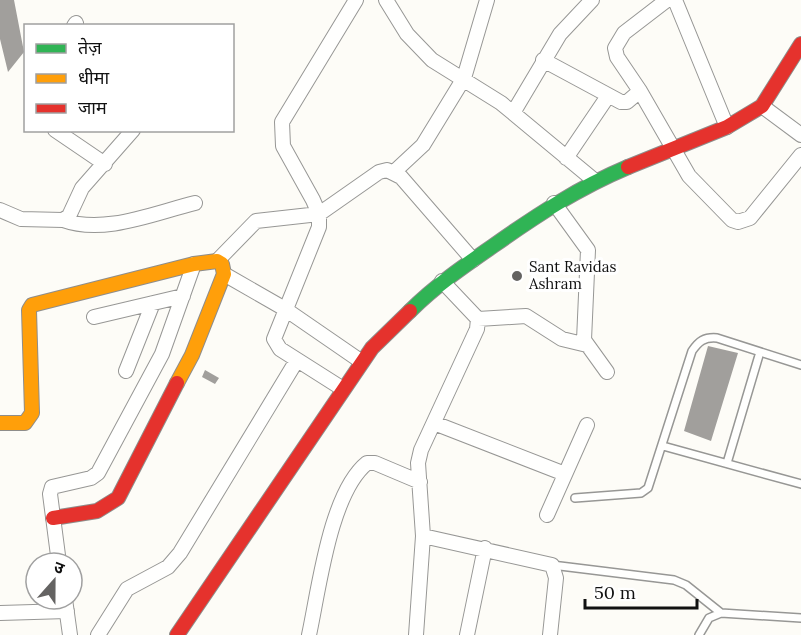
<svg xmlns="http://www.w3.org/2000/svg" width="801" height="635" viewBox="0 0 801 635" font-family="Lora,'Noto Sans Devanagari',serif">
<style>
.building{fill:#a19f9c}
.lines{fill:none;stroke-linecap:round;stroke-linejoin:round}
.lane-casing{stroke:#979795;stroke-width:10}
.street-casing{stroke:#979795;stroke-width:16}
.fast-casing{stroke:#8e8d8b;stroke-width:16}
.slow-casing{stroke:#8e8d8b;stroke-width:16}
.jam-casing{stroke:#8e8d8b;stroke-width:16}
.lane{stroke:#fffffe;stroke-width:7}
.street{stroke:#fffffe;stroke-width:14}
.fast{stroke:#30b455;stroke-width:14}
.slow{stroke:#ff9f0a;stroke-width:14}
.jam{stroke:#e5322d;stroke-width:14}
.poi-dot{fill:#646362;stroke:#fff;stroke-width:2}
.labels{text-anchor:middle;stroke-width:6;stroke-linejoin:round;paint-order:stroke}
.poi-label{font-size:15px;fill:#111;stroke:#fff;text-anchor:start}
</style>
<rect width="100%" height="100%" fill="#fdfcf7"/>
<path class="building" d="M0 0H14L24 52 8 72 0 39Z
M708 346 738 353 711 441 684 431Z
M205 370 219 378 215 384 202 377Z"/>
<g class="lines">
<g class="lane-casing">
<path id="lane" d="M663 446 801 484
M727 463 760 352
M575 498 641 493 648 488 692 351C699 341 704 337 717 338L801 365
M552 565 674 580 686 585 721 613
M699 635 709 618 721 613 801 618"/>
</g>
<g class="street-casing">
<path id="street" d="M386 0 407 34 432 60 501 103 595 181
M675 0 727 127
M74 26 76 23
M543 60 621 102H627L640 91 689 176 732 220 738 222 750 218 801 155
M640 91 617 57 615 48 624 33 667 0
M762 106 801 135
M513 113 560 34 592 0
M55 130 105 164
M566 158 608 96
M394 172 423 145 464 78 487 0
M554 203 588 250 584 340 607 372
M0 210 21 219 63 220 69 216 82 188 133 130
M63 220C104 235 154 213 195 203
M217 261 256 221 319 214 379 172 387 170 401 177 473 260
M224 274 285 309 362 362
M442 281 478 319 477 329 421 450 418 463 423 536 552 565 556 578 550 635
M94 317 183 296
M478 319 526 316 562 339 587 345
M126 371 153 303
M343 389 280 349 274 339 319 227V214L313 200 283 146 282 122 356 0
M434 423 565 474
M547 515 587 425
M59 563 50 494 52 487 91 478 98 473 162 354 194 264
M65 599 70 635
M0 613 67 611
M98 635 127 589 168 567 180 553 297 360
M309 635C319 589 330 493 367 463H375L420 482
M416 635 423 536
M467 635 485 548"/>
</g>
<g class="fast-casing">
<path id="fast" d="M410 311C435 286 464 266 493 246 537 215 578 188 628 167"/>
</g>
<g class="slow-casing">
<path id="slow" d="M0 423H25L32 413 29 310 32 305 194 264 217 261 222 264 224 274 192 355 177 383"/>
</g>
<g class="jam-casing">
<path id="jam" d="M628 167 727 127 762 106 801 44
M53 518 97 511 118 498 177 383
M177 635 372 348 410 311"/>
</g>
<use href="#lane" class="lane"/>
<use href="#street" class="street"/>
<use href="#fast" class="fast"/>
<use href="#slow" class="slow"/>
<use href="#jam" class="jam"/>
</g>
<circle class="poi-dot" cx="517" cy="276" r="6"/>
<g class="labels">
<g class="poi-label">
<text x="529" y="272">Sant Ravidas<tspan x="529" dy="17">Ashram</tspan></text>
</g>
</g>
<rect x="24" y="24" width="210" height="108" fill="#ffffff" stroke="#a0a0a0" stroke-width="1.5"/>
<rect x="36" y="44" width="30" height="9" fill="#30b455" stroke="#a0a0a0" stroke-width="1.5"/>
<text x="78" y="54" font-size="18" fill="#111111">तेज़</text>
<rect x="36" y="74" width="30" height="9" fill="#ff9f0a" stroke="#a0a0a0" stroke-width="1.5"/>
<text x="78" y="84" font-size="18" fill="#111111">धीमा</text>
<rect x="36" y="104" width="30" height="9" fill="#e5322d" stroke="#a0a0a0" stroke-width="1.5"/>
<text x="78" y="114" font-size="18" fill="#111111">जाम</text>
<g transform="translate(54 581) rotate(21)"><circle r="28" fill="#ffffff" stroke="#a0a0a0" stroke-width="1.5"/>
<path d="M0-4.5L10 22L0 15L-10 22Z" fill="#646362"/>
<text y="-9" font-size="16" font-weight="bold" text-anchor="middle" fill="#111111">उ</text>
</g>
<path d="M585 599v9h112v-9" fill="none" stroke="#111111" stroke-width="3"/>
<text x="594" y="599" font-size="18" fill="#111111" stroke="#ffffff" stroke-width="4.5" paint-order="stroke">50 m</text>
</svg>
